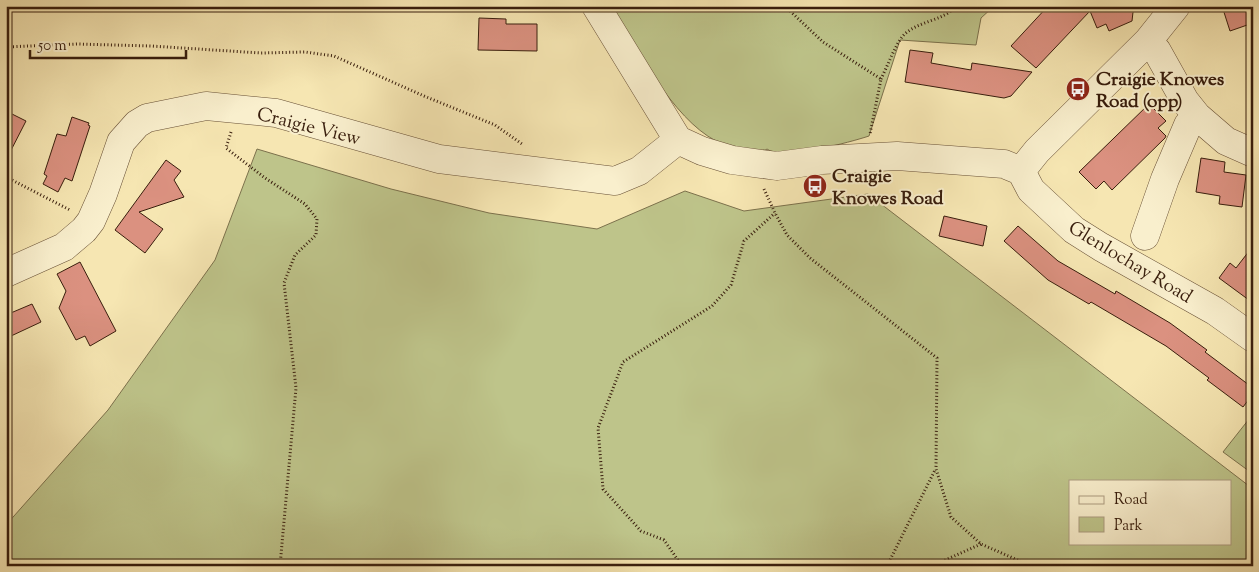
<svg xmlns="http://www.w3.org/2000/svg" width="1259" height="572" viewBox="0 0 1259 572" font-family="'Sorts Mill Goudy',serif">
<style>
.green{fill:#bec48a;stroke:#7c714c;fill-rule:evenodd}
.building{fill:#db9180;stroke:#391e0d}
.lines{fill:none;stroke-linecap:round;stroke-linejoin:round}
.minor-casing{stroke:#685036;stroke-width:29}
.path{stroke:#391e0d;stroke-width:3;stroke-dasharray:1 2.5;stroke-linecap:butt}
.minor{stroke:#f9efcd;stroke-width:28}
.labels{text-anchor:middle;stroke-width:4;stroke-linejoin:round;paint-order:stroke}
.poi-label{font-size:19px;font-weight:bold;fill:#391e0d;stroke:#f9efcd;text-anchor:start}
.street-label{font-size:19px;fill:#391e0d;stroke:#f9efcd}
</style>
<rect width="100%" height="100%" fill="#f6e6b2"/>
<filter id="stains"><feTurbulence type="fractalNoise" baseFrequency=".004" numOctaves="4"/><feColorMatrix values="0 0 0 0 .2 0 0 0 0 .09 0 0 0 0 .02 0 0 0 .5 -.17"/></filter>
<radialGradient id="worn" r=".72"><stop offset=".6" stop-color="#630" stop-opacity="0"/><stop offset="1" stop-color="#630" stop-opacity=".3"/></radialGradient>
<path class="green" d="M611 6H1014L1015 7H993L981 18 976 45 900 40 869 136C851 142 781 161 767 149L764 151C748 149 731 149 716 141 672 118 636 47 611 6Z
M257 149 391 189 489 213 597 229 685 191 744 211 868 194 1253 489V566H6V525L108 410 215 260ZM1070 481H1230V543H1070Z
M1253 414V474L1223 452Z"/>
<path class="building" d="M1048 6H1146L1133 12 1132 21 1109 31 1106 24 1097 28 1090 11 1036 68 1011 46Z
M1222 6H1253V23L1230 31Z
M479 18 506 19V24H537V51L478 50Z
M910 50 933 53 931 63 971 70 972 63 1032 72 1011 96 1004 98 905 82Z
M1149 104 1166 121 1158 128 1166 136 1165 138 1112 190 1104 181 1096 189 1079 172Z
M6 111 26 121 6 160Z
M72 117 89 123 88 125 90 126 72 181 65 178 58 192 43 184 47 176 44 174 57 134 66 136Z
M1201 158 1225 162 1224 172 1246 175 1242 207 1219 204 1220 196 1196 192Z
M166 160 181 171 174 180 184 197 139 212 163 229 145 253 115 230Z
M944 216 987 226 983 246 939 236Z
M1018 226 1058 261 1115 294 1116 291 1170 323 1207 350 1205 352 1253 388V394L1243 407 1207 380 1209 378 1166 346 1091 302 1089 304 1048 280 1004 241Z
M1253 246V303L1219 278 1230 263 1236 268Z
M80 262 116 331 90 346 85 336 76 340 59 308 66 291 57 274Z
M32 304 41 322 11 336 6 326V315Z"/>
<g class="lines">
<g class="minor-casing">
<path id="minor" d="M596 6 678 140 702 151 732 160 777 166 822 160 897 156 1004 164 1021 171
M1148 41 1157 51 1185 101 1197 116 1226 141 1253 153
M1021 171 1031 190 1074 230 1101 247 1215 311 1253 338
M1021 171 1037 151 1148 41 1176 6
M1145 236 1165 179 1188 125 1197 116
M6 273 64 247 84 230 91 221 103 194 121 142 137 124 147 118 206 106 276 113 439 159 615 181 639 171 678 140"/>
</g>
<path class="path" d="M777 6 790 11 823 42 881 79 870 134
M6 47 77 44 151 46 261 53 305 52 334 56 424 96 495 125 522 144
M881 79C887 67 895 46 902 37 915 21 945 21 956 6
M231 132 226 148 265 178 305 204 317 219 316 235 295 255 284 283 296 388 280 566
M6 177 70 210
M764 189 775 213 787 235 810 258 937 358 936 469 951 517 981 544 1031 566
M682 566 664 540 641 531 603 489 598 428 623 362 712 306 731 285 744 241 775 213
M887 566 935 470
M932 566 981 544"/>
<use href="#minor" class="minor"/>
</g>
<defs>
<g id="bus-disc" transform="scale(1.25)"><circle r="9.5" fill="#8f2418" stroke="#f9efcd"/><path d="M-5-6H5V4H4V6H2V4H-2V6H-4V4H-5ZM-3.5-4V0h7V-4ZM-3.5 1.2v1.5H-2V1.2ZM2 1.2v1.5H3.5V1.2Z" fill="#fff"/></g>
</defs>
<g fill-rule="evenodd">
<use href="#bus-disc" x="1078" y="89"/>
<use href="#bus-disc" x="815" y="186"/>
</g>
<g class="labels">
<g class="poi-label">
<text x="1096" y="85">Craigie Knowes<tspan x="1096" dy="22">Road (opp)</tspan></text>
<text x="832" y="182">Craigie<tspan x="832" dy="22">Knowes Road</tspan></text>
</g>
<g class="street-label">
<text transform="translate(309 125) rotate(14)" y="7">Craigie View</text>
<text transform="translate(1131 261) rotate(31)" y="7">Glenlochay Road</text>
</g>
</g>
<rect width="1259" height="572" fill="none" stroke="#f6e6b2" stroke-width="25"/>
<rect x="8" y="8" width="1244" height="557" fill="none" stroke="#391e0d" stroke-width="2.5"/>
<rect x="12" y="12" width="1234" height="547" fill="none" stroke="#391e0d"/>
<rect x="1069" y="480" width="162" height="65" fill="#f9efcd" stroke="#ac9b80"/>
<rect x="1079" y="496" width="25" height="8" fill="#f9efcd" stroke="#ac9b80"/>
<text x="1114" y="504" font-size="15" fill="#391e0d">Road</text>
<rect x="1079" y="517" width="25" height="15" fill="#bec48a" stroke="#ac9b80"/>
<text x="1114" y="530" font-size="15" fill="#391e0d">Park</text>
<path d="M30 50v8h156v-8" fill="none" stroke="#391e0d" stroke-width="2.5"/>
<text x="38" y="50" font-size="15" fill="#391e0d" stroke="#f9efcd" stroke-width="4" paint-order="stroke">50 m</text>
<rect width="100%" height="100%" filter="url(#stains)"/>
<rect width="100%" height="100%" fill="url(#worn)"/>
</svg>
